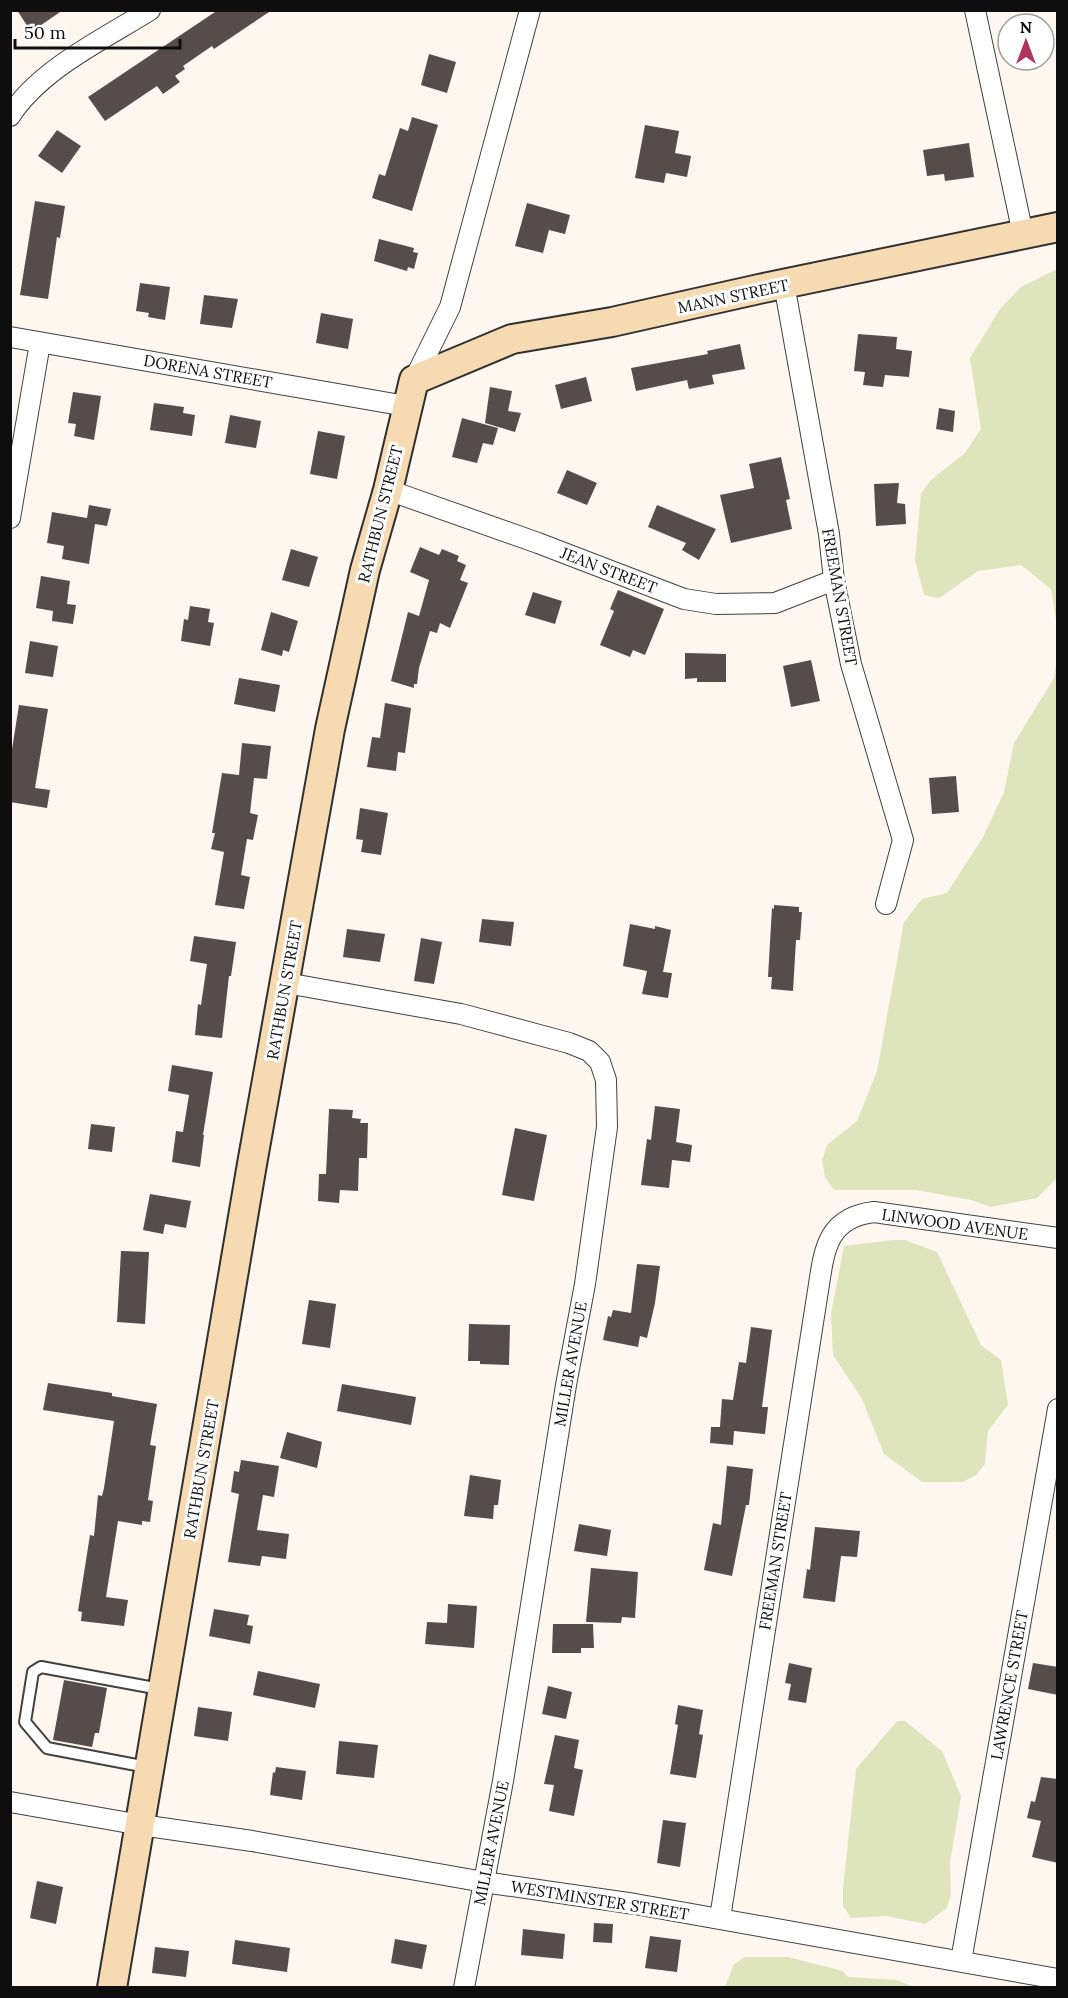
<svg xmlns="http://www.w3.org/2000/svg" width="1068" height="1998" viewBox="0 0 1068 1998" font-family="Lora,serif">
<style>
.green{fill:#dee5bd}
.building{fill:#554c4b}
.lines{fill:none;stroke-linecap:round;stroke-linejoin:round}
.lane-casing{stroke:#414141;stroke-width:14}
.street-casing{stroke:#414141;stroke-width:22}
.secondary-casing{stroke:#303030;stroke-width:32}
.lane{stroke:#fff;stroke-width:10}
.street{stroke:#fff;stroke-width:20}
.secondary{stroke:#f6dab2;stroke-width:28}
.labels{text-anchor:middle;stroke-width:6;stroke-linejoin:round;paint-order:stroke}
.street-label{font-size:16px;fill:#0e0e0e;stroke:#fff}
</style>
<rect width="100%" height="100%" fill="#fdf7f0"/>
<path class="green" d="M1057 269V625L1051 589 1021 565 978 571 939 598 924 595 915 560 921 493 931 480 965 453 981 429 970 358 1000 309 1021 287Z
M1057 658V1178L1037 1198 991 1207 971 1200 916 1190H834L825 1177 822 1161 827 1145 857 1121 877 1071 904 922 922 899 947 893 983 837 1004 792 1014 743 1054 678Z
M893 1240H905L937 1252 981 1345 1001 1360 1008 1405 988 1431 985 1464 976 1475 963 1482H922L884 1454 862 1399 833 1355 831 1314 844 1246Z
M897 1721H905L942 1751 961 1796 950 1863 951 1895 947 1908 925 1924 887 1916 851 1918 843 1906V1888L856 1769Z
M745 1957H788L843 1971 848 1977 897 1980 914 1987H725L734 1964Z"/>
<path class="building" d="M17 10H63L31 32Z
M218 10H272L214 49 212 46 183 66 185 69 175 76 180 82 163 94 157 86 105 121 88 97Z
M429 54 456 62 447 93 421 85Z
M412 117 438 125 412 211 372 198 379 174 385 176 400 128 408 131Z
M645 125 679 131 675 153 691 156 687 177 666 173 664 183 635 178Z
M57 130 81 146 62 173 38 156Z
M969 143 974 177 945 181 944 174 927 176 923 150Z
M35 201 65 206 60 238 57 237 48 299 20 295Z
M527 203 570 215 565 234 549 230 543 253 515 246Z
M379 239 414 248 413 252 418 253 414 269 408 267 407 271 374 261Z
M140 283 170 287 165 320 148 317 149 313 136 311Z
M204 295 238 299 232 328 200 324Z
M321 313 353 319 348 349 316 343Z
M858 334 897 337 896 349 912 351 909 377 885 375 883 387 863 385 865 372 854 371Z
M740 344 745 369 712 375 714 384 689 389 687 380 636 391 631 368 708 354 707 351Z
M586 377 592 401 561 409 555 385Z
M490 387 512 391 508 411 521 413 515 432 485 423Z
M73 392 101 396 94 440 74 436 76 424 68 423Z
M154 403 184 407 183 413 195 415 192 436 150 430Z
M939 408 955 411 953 432 936 429Z
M230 415 261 421 256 448 225 443Z
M462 418 498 428 493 445 483 443 477 463 452 457Z
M318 431 345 436 337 479 310 474Z
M781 457 790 499 786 500 792 529 731 543 720 495 754 488 749 464Z
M567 470 597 483 587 505 557 493Z
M899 483 897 503 905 504 906 524 876 526 874 484Z
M89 505 111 509 107 526 95 524 89 564 62 559 64 546 47 543 52 512 87 518Z
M657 505 716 529 699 560 682 550 686 543 648 527Z
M420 547 439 555 442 549 459 556 457 561 466 565 460 580 468 583 450 628 440 623 437 633 430 631 419 668 417 684H414V688L391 681 408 612 419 616 429 580 410 572Z
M291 549 318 557 309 587 282 580Z
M41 576 70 581 67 604 76 605 73 624 52 621 53 611 36 608Z
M618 590 664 609 645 655 633 650 630 657 600 645 614 611 610 609Z
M533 592 562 601 555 624 525 615Z
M190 606 210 609 208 622 214 623 210 646 181 641 184 619 188 620Z
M271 612 298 621 289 652 283 650 282 656 261 650Z
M30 641 58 646 53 677 25 673Z
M685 653 726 654V682H697V678L685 679Z
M811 660 820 701 791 707 783 666Z
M239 678 280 685 275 712 234 704Z
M385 703 411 708 405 753 398 752 396 771 367 767 372 737 380 738Z
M19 705 48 709 35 788 50 790 47 808 10 802V762Z
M242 743 271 746 267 779 254 778 250 813 258 815 253 840 247 839 241 875 250 877 244 909 215 905 224 852 211 849 215 833H212L222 773 239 775Z
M956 776 959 812 932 814 929 778Z
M360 808 388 813 381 855 361 852 363 840 356 839Z
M774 905 799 907V912H802L800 940H796L793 991 771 989 772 977H768L772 908 774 909Z
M482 919 514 922 511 946 479 942Z
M630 924 655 929V926L671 930 663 972 672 973 668 998 642 994 647 971 623 966Z
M347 929 385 934 380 962 343 957Z
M194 936 236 942 231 976H229L222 1038 195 1035 198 1004 201 1005 207 964 190 961Z
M421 938 442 942 434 984 414 981Z
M172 1065 213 1072 203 1135H204L200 1167 172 1162 176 1131 183 1132 189 1095 168 1091Z
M655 1106 680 1109 676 1142 692 1145 690 1162 672 1160 669 1188 641 1185 647 1139 651 1140Z
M329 1109 353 1110 352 1118 361 1119 360 1123H368L367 1158H359L358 1191 340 1190 339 1203 318 1201 319 1174H326Z
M91 1124 115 1127 112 1152 88 1149Z
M515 1128 547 1135 534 1201 502 1195Z
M150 1194 191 1201 186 1228 165 1224 163 1234 143 1230Z
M121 1251 149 1252 145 1324 117 1322Z
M637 1264 660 1266 655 1303 647 1338 640 1336 638 1347 603 1340 608 1316 611 1317 613 1310 631 1313Z
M309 1300 336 1304 330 1348 302 1344Z
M469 1324 510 1325 509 1365 480 1364V1361H468Z
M751 1327 772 1330 762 1407H768L765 1434 734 1431 733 1445 710 1443 711 1427H720L722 1399 733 1400 739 1362 746 1363Z
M48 1383 112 1393V1396L157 1404 150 1445 156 1446 148 1500 153 1501 150 1522 142 1521V1525L118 1521 106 1597 128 1600 124 1626 81 1621 82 1612 78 1611 90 1535 94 1536 98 1495 102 1496 104 1488 114 1421 43 1410Z
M342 1384 416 1397 411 1425 337 1411Z
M287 1432 322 1442 317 1468 280 1458Z
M241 1460 279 1466 274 1497 263 1495 257 1530 289 1534 286 1559 262 1556 260 1566 228 1562 239 1494 231 1492 234 1471 239 1472Z
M727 1466 753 1469 749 1505H746L732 1576 704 1570 713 1523 721 1525Z
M470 1475 501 1480 498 1505H494L493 1519 464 1516Z
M579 1524 611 1530 607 1556 574 1551Z
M815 1527 860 1531 857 1557 841 1556 835 1602 803 1598 807 1569 810 1570Z
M591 1568 638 1572 635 1618 622 1617 621 1623 586 1622Z
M448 1604 477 1606 474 1648 425 1644 427 1622 447 1623Z
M214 1609 249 1615 247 1625 253 1626 250 1644 209 1636Z
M553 1624H593L594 1648H581V1653H552Z
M789 1663 812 1668 806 1703 788 1700 791 1684 785 1683Z
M1033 1663 1058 1667V1695L1028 1689Z
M258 1671 320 1684 315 1708 253 1695Z
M64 1680 107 1688 99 1733H95L92 1747 53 1740Z
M548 1686 572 1692 566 1719 542 1714Z
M678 1705 703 1710 699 1734 703 1735 696 1778 670 1774 678 1725 675 1724Z
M198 1707 232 1712 228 1741 194 1736Z
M555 1735 579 1740 574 1768 583 1770 574 1816 549 1811 554 1785 544 1784Z
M339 1741 378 1745 374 1778 336 1774Z
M276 1767 306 1771 302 1800 270 1795 273 1772 275 1773Z
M1041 1777 1058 1779V1863L1032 1857 1041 1821 1027 1818 1031 1801 1035 1802Z
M663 1820 686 1823 680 1867 657 1863Z
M37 1881 63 1887 56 1924 30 1918Z
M594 1923 613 1924 612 1943 593 1942Z
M523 1929 565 1934 563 1959 521 1955Z
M650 1936 681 1940 677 1972 645 1968Z
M395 1939 427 1945 422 1969 391 1963Z
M235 1940 290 1948 287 1972 232 1964Z
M155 1947 189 1951 186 1977 152 1973Z"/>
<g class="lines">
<g class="lane-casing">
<path id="lane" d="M147 1767 47 1748 25 1722 33 1672 41 1667 160 1689"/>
</g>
<g class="street-casing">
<path id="street" d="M975 10 1023 234
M10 116C40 69 104 39 150 10
M784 284 829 534 834 580 851 664 903 840 886 904
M10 337 406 406
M414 380 450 307 530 10
M388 490 538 543 684 599 716 604 775 603 834 580
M10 518 40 343
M286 983 461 1014 569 1043 589 1051 600 1062 606 1080 607 1127 585 1284 566 1385 503 1781 464 1988
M10 1802 141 1825 252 1841 484 1882 635 1904 1058 1979
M720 1918 817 1297C824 1256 823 1218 874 1212L1058 1238
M961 1961 1058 1409"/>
</g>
<g class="secondary-casing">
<path id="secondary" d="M112 1988 252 1164 330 729 365 570 388 490 414 380 512 339 612 322 759 289 1058 227"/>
</g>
<use href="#lane" class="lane"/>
<use href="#street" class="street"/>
<use href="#secondary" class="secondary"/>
</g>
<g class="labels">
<g class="street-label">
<text transform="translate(733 296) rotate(-12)" y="6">MANN STREET</text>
<text transform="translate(208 371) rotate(10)" y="6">DORENA STREET</text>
<text transform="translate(380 514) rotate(-76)" y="6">RATHBUN STREET</text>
<text transform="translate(609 570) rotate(21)" y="6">JEAN STREET</text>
<text transform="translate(840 597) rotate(80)" y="6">FREEMAN STREET</text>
<text transform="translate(284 990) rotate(-80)" y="6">RATHBUN STREET</text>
<text transform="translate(955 1224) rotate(8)" y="6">LINWOOD AVENUE</text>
<text transform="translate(570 1364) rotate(-80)" y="6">MILLER AVENUE</text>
<text transform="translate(201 1469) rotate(-80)" y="6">RATHBUN STREET</text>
<text transform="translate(775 1561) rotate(-81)" y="6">FREEMAN STREET</text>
<text transform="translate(1009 1685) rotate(-80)" y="6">LAWRENCE STREET</text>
<text transform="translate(491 1843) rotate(-79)" y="6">MILLER AVENUE</text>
<text transform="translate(600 1900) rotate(9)" y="6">WESTMINSTER STREET</text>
</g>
</g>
<rect width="1068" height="1998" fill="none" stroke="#0e0e0e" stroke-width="24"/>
<g transform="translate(1026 42)"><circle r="28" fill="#ffffff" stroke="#9f9f9f" stroke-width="1.5"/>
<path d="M0-4.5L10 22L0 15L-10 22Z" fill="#af3460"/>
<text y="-9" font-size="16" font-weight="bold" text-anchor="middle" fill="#0e0e0e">N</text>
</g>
<path d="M15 39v9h165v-9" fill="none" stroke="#0e0e0e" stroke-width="3"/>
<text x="24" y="39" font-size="18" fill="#0e0e0e" stroke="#ffffff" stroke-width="4.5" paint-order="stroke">50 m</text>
</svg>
